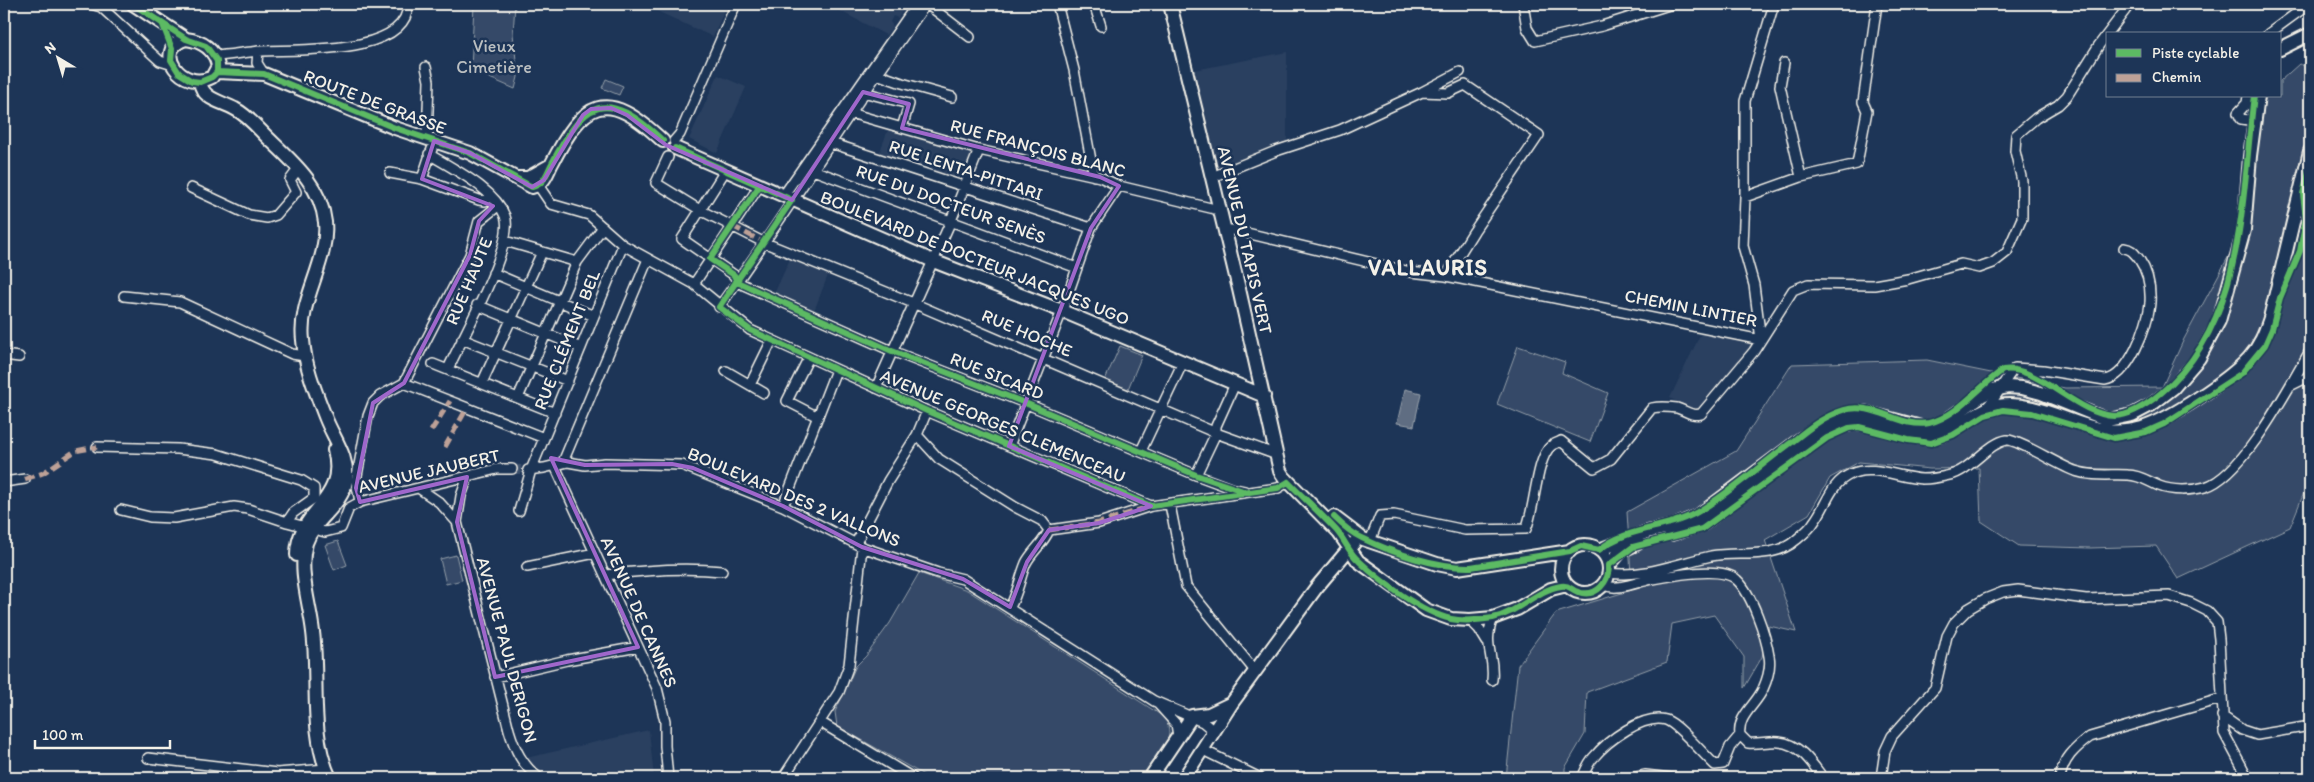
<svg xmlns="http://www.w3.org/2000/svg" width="2314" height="782" viewBox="0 0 2314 782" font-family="Itim,sans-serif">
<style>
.built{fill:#2a4060}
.green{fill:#354a67;stroke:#949ea8}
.water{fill:#5e6d82;stroke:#9aa2ab}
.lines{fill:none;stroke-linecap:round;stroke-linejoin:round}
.street-tunnel{stroke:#3d516d;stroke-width:9;stroke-dasharray:9 4.5;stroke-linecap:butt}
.street-casing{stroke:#f4f1e8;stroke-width:12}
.secondary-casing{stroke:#f4f1e8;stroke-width:16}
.street{stroke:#1d3557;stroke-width:9}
.secondary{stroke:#1d3557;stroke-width:12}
.quiet{stroke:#bda197;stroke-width:5;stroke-dasharray:10 5;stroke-linecap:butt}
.cycleway-casing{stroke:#1d3557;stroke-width:9}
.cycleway{stroke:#5cba63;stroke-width:6}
.marked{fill:none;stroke:#9f67cb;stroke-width:4;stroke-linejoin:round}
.labels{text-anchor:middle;stroke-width:5;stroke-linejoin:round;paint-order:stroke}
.park-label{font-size:18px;fill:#bbbfc1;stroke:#1d3557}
.street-label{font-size:18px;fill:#f4f1e8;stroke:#1d3557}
.district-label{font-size:22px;font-weight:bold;letter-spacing:1px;fill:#f4f1e8;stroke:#1d3557}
</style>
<rect width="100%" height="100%" fill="#1d3557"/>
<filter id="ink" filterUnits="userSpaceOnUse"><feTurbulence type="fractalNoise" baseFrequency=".02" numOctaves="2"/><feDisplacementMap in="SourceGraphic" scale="10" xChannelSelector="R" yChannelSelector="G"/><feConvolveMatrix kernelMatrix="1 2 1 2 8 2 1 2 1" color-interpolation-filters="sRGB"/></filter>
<g filter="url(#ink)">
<path class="built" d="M642 4H727L713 37Z
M827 4H907L898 18 893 16 890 22 893 26 886 35Z
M1287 52V142L1216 170 1195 70Z
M718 75 746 87 717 153 689 139Z
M888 130 975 153 962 180 879 154Z
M790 259 828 275 814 311 774 294Z
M1701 333 1753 344 1697 412 1670 398Z
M649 730 654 778H555L544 774 526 758Z"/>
<path class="green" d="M474 4H515L513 34 518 77 515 89 471 70Z
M2299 64 2310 68V478L2290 527 2178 579 2156 546 2090 548 2019 546 1981 521 1979 468 1930 469 1859 462 1830 478 1809 514 1765 540 1796 632 1769 626 1762 657 1744 688V657L1714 615 1672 624 1667 662 1587 692 1585 734 1565 768V778H1506L1518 665 1556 613 1632 590 1627 512 1736 451 1792 364 1927 360 2065 388 2162 387 2184 339 2239 237 2262 96H2280V81Z
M606 79 623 86 619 95 602 88Z
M1120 346 1142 355 1128 389 1105 380Z
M1518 346 1565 362 1562 373 1608 393 1590 442 1497 404Z
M338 541 347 565 334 570 325 545Z
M456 555 462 580 446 584 440 559Z
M919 573 967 590 1164 717C1179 739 1156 760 1144 778H929L837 726 835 712 856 666 866 656 890 623Z"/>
<path class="water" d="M1405 389 1421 393 1414 426 1397 423Z"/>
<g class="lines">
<path class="street-tunnel" d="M512 469 528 470"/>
<g class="street-casing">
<path id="street" d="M91 4 101 7 160 61 173 65
M927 4 970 37
M1057 4 1074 70 1094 176
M1094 4 1101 26
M1523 4 1527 28 1535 41 1602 26 1672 4
M2268 34 2309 4
M258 51 257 63 264 74
M215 56C231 55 246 52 262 51 296 49 408 56 408 4
M1784 63 1780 86 1801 177
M426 67 429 81 427 139
M871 72 902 83 952 97
M863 92 909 104 902 128
M1422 92 1460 72
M2248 96 2247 103 2238 113 2241 119 2256 121
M850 113 979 150 1100 177 1119 186 1219 210
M674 141 680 134 736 4
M831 143 1091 228
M432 149 422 179 479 200 485 201 491 196
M429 154C453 169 495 189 505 216 516 243 461 340 448 369
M668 157 656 183 700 210 763 242 913 303 1216 433 1277 455
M813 170 1077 268
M725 171 682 239 734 275 737 282 892 351 1025 403 1196 475 1231 488 1245 491
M390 173 422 179
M1212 177 1276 151 1340 130 1422 92 1448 93 1465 85 1539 135 1474 231 1446 276
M538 185 551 204 589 215 623 245 694 284 750 330 927 411 1151 506 1278 488 1288 482
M191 188 249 215 267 218 276 215 296 192 290 180 299 168
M783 196 917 4
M1745 197 1801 177 1857 164 1867 111 1863 102 1877 4
M1224 230H1234L1410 272 1446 276 1761 340
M505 241 577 262 603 227
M493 273 594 316
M694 284 760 185
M124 296 180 302 292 354 305 356
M477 305 581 348
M719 307C791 208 854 103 926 4
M462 339 568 381
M1761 340 1754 285 1743 246 1745 197V101L1774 4
M4 355 19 357
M809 357 787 401 818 417
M433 364 555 413
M726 371 764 393
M404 383 544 438
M482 383 542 252
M750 385 772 340
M2290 386 2310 376
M876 388 950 223 979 150
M518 398 577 262
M1986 408C1999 396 2003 380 2015 368L2043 370 2105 380C2129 377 2148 325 2150 303 2151 287 2148 272 2139 259 2134 253 2132 249 2124 248
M917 435 939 459 1015 507 1042 521 1049 530
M1009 446 1062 311 1091 228 1119 186
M97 447 178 449 217 454 301 480 314 488V498L293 513 287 522 325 532 341 528 349 508 360 502 497 469H512
M1141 451 1183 362
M563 462 648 259
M555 466 657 688 665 721V746L668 778
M528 470 544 468 568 462 585 465 605 463 682 465 783 506 862 547 938 573 963 579 1154 701 1203 722 1210 728 1211 737
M1196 475 1216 433V426L1235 384
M468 477 461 496 457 522 509 730C515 750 522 765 539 778
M4 482 25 479
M420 489 439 502 457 522
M360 502 356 481 368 416 373 403 380 396 404 383 470 255 479 221 498 206
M1170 505 1186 586 1255 671
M783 506 836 370
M121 510 150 517 174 518 234 507 248 509 287 522
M519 511 531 470 623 245
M1049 530 1099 523 1151 506
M1370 541 1380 516 1394 515 1465 530 1526 529C1535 510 1536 458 1551 446 1553 444 1558 443 1561 441L1594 468 1611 459 1652 408C1661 406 1669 407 1677 408 1687 411 1690 416 1701 414L1754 351 1793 290 1808 284 1874 285 1908 279 1961 264 1979 268 1993 263 2007 252 2022 218V181L2015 151 2016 135 2036 118 2058 105 2067 96 2099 45 2130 4
M856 543 888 481 917 435 927 411
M527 567 595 553
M1609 573C1644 578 1678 563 1711 556 1738 551 1774 560 1796 540 1802 535 1810 529 1814 522 1827 505 1830 483 1851 474 1872 464 1900 478 1922 479 1930 479 1942 477 1950 475 1971 470 1988 443 2007 440 2017 439 2060 466 2075 471 2093 477 2110 474 2128 475 2140 475 2149 482 2159 486 2172 491 2191 491 2205 487 2243 476 2290 385 2310 351
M606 575C645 570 682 567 722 571
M1604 585C1616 591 1635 583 1648 580 1668 576 1722 565 1737 580 1752 594 1766 636 1769 656 1771 666 1767 680 1763 689 1756 705 1737 716 1740 735L1748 743C1758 744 1769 741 1779 742 1800 744 1812 763 1823 778
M1010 607C1018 593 1020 577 1026 563 1032 551 1044 543 1049 530
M1470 620 1479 629 1487 642
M495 677 567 660 638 647
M1492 680C1495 654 1482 646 1493 618
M1158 704 1176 724 1178 736
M2222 716 2242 730 2257 735 2310 726
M820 722 913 778
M1203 750 1260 778
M148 758 277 773 326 769
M783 778 839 692 849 665 862 547
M1582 778C1585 772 1588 763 1593 758 1608 740 1643 714 1666 720 1678 724 1704 755 1715 765L1723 764 1730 747 1740 735
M1632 778 1645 775 1671 778
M1881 778 1885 751 1892 736 1935 688 1947 636 1954 623 1968 609 1985 599 2003 592 2018 590 2086 599 2169 596 2191 603 2207 611 2217 622 2219 639 2224 733 2248 778
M2060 778C2063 759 2075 748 2090 737L2220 699"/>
</g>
<g class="secondary-casing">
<path id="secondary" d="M133 4 186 39
M1170 4 1239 289 1280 471 1284 477 1339 533 1358 561 1426 610 1451 619 1470 620 1493 618 1517 609 1551 589 1567 585
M186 39C202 41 215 49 218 66L212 77C182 93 151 49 186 39Z
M2280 49 2310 34
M217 72 264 74 395 128 470 153 532 187C544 184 546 175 551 165 584 101 605 86 663 141
M200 82C203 100 221 101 235 109 247 115 257 127 267 137 292 161 321 185 325 222 329 263 298 299 303 340 305 367 316 393 326 419 334 439 349 457 346 481 342 506 314 519 306 543 298 571 310 604 313 632 319 679 309 734 330 778
M675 148 933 261 1062 311 1264 396
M517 178H528L551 165
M1334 517 1363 539 1437 564 1457 568 1570 551
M1671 534 1703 524 1824 433C1854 418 1870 423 1901 432 1908 434 1916 438 1923 438 1952 441 1970 410 1998 406 2035 400 2069 424 2104 430 2117 433 2130 431 2142 428 2169 420 2230 379 2249 358 2260 346 2265 333 2270 318L2310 151
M1561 569a24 24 0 1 1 48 0a24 24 0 1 1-48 0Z
M1599 550 1647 532 1674 526 1698 516 1802 438 1835 418 1850 414 1864 412 1925 428 1938 426 1981 396 1993 390 2008 387 2022 388 2041 393 2108 420 2132 415 2151 405 2173 388 2199 358 2219 321 2244 230 2250 156 2258 96
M297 555C297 509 348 503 334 450
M1609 565 1621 551 1638 543
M1150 778 1192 716 1209 714 1232 703
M1184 778 1232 703 1316 588 1354 543"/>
</g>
<use href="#street" class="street"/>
<use href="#secondary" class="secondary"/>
<path class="quiet" d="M732 226 763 242
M431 431 450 401
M445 447 467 408
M25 479 43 473 75 451 97 447
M1049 530 1099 523 1151 506"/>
<g class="cycleway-casing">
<path id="cycleway" d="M133 4 186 39 206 46 217 61V72L212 77 200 82 192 81 179 73 171 60 172 49 163 25
M217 72 264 74 395 128 470 153 532 187C544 184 546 175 551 165 584 101 605 86 663 141
M675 148 792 200 719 307 750 330 927 411 1151 506 1278 488 1288 482
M760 185 710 259 734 275 737 282 892 351 1025 403 1196 475 1243 491
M1288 482C1304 498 1321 514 1336 530 1345 540 1349 553 1359 561 1381 582 1421 612 1451 619 1464 622 1480 620 1493 618 1518 613 1536 590 1561 586 1569 584 1571 590 1578 592 1597 598 1609 582 1609 565L1633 547 1702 529 1827 438 1849 428 1859 427 1908 440 1931 443 1953 435 1985 415 2003 410 2032 413 2114 438 2146 432 2164 424 2242 373 2265 345 2272 329 2280 298 2300 251 2306 219 2303 194 2310 167
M1334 517C1342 525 1351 533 1362 538 1392 553 1438 568 1471 567L1570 551 1581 546 1599 550C1628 526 1669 530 1701 510 1733 490 1762 464 1792 442 1808 429 1824 416 1844 410 1874 401 1901 429 1929 423 1958 416 1979 386 2003 370 2037 364 2077 415 2114 416 2131 416 2149 403 2161 393 2246 323 2241 196 2254 96"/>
</g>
<use href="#cycleway" class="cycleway"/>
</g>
</g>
<path class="marked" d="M863 92 909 104 902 128 1100 177 1119 186 1091 228 1009 446 1151 506 1099 523 1049 530 1027 562 1010 607 963 579 862 547 783 506 693 468 672 464 585 465 551 458 638 647 495 677 457 522 467 477 360 502 356 488 373 403 404 383 470 255 479 221 493 206 422 179 434 141 470 153 532 187 544 180 583 115 591 109 611 108 627 115 666 145 792 200Z"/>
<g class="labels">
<g class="park-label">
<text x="494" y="52">Vieux<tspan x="494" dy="21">Cimetière</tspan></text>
</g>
<g class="street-label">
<text transform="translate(375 102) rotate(21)" y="6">ROUTE DE GRASSE</text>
<text transform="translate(1038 148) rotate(15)" y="6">RUE FRANÇOIS BLANC</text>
<text transform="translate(966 170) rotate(18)" y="6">RUE LENTA-PITTARI</text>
<text transform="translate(951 204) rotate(20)" y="6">RUE DU DOCTEUR SENÈS</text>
<text transform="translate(1245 240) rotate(77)" y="6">AVENUE DU TAPIS VERT</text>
<text transform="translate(975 258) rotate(22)" y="6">BOULEVARD DE DOCTEUR JACQUES UGO</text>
<text transform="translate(469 281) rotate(-67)" y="6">RUE HAUTE</text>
<text transform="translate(1691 308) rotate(11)" y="6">CHEMIN LINTIER</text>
<text transform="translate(1027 333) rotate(23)" y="6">RUE HOCHE</text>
<text transform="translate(567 340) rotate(-68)" y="6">RUE CLÉMENT BEL</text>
<text transform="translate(997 376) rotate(22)" y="6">RUE SICARD</text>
<text transform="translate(1003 426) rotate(23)" y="6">AVENUE GEORGES CLEMENCEAU</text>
<text transform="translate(429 471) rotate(-13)" y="6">AVENUE JAUBERT</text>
<text transform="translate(794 497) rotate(23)" y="6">BOULEVARD DES 2 VALLONS</text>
<text transform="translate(639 612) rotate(66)" y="6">AVENUE DE CANNES</text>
<text transform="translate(507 650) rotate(75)" y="6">AVENUE PAUL DERIGON</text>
</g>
<g class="district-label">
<text x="1428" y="275">VALLAURIS</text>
</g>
</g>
<rect width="2314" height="782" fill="none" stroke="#1d3557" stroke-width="20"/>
<rect x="10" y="10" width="2294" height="762" fill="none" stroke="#f4f1e8" stroke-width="2" filter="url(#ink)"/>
<rect x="2106" y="32" width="175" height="65" fill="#1d3557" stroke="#738091"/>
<rect x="2116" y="49" width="25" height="8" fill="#5cba63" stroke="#738091"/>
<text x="2152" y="58" font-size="15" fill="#f4f1e8">Piste cyclable</text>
<rect x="2116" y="74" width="25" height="8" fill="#bda197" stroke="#738091"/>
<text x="2152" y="82" font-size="15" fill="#f4f1e8">Chemin</text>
<g transform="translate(58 58) rotate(322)" stroke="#1d3557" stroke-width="4" paint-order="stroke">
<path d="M0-4L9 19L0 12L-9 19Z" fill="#f4f1e8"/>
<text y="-8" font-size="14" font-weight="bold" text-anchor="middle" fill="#f4f1e8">N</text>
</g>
<path d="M35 740v8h135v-8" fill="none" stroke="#f4f1e8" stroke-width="2.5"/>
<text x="42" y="740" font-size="15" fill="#f4f1e8" stroke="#1d3557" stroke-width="4" paint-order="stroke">100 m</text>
</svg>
